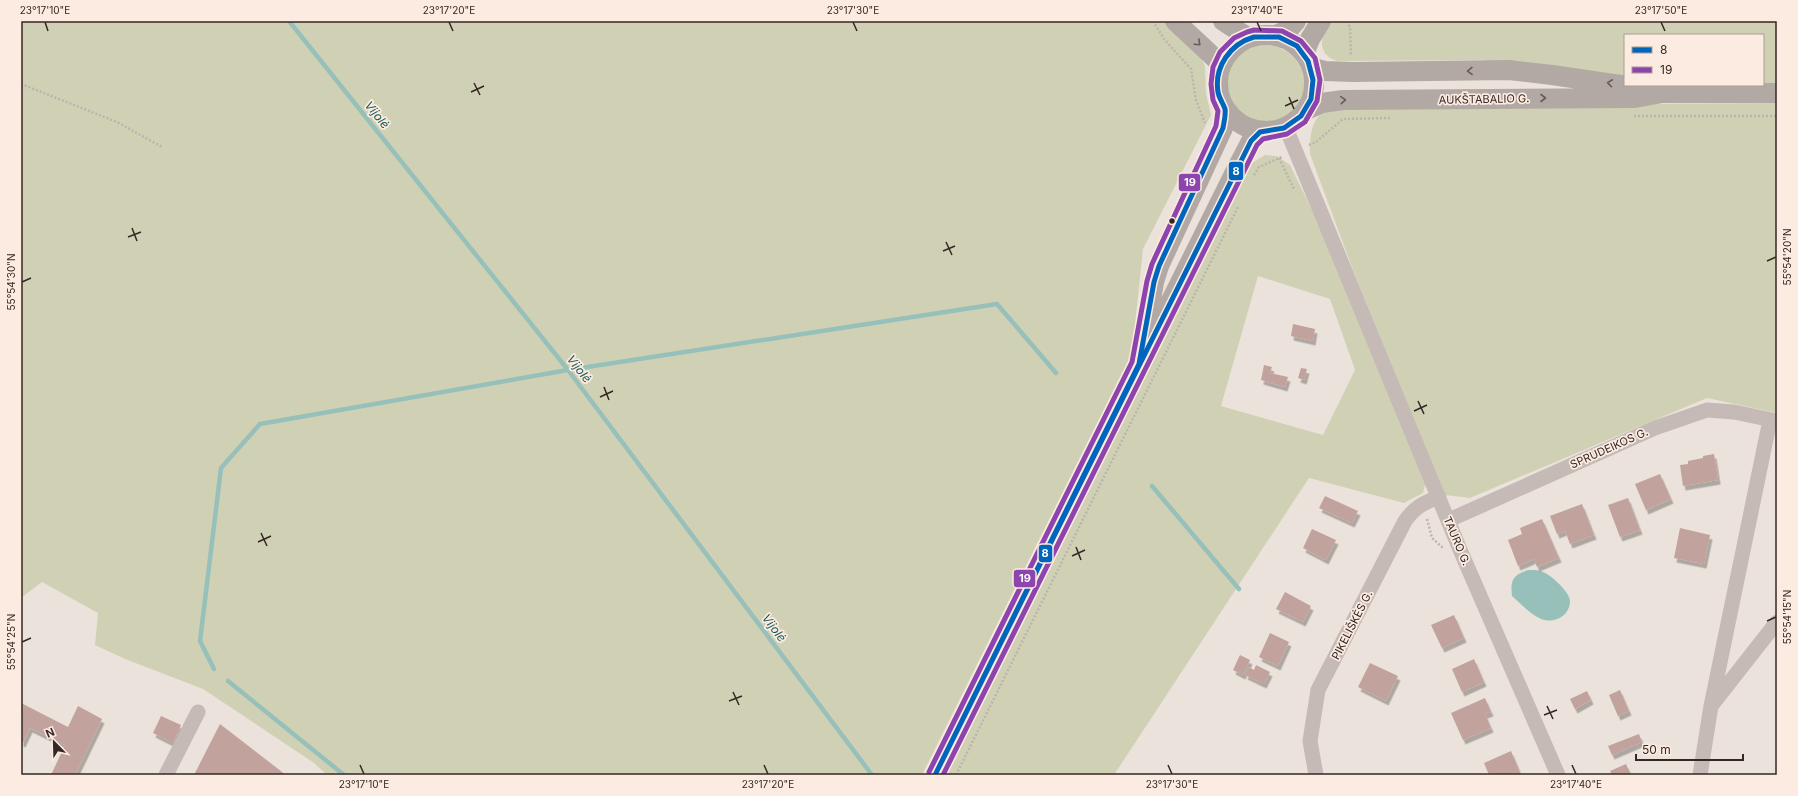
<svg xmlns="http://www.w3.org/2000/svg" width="1798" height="796" viewBox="0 0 1798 796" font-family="Inter,sans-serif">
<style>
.green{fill:#d0d1b4;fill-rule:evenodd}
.water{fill:#97c0ba}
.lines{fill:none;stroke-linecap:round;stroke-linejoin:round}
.stream{stroke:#97c0ba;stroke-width:4.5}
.building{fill:#c2a29c;filter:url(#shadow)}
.path{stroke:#bdb3ae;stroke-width:2.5;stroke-dasharray:2 2;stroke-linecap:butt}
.minor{stroke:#c5bab5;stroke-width:15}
.major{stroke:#b3a9a4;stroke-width:20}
.bus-1-casing{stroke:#fbebe1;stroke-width:8}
.bus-2-casing{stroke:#fbebe1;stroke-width:8}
.bus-1{stroke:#0065bd;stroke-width:5}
.bus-2{stroke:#8e44ad;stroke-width:5}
.oneway{stroke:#675b57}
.ticks{fill:none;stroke:#352724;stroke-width:1.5}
.bus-dot{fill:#352724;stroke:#fbebe1;stroke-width:1.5}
.labels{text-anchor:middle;stroke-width:3.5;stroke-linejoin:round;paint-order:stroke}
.street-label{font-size:11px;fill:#352724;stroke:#fbebe1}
.water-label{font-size:12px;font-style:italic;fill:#165a55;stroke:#fbebe1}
.line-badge{stroke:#fbebe1;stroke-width:1.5}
.badge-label{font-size:11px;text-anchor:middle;font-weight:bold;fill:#fff}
.neatline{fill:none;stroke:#352724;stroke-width:1.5}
.ticks-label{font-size:10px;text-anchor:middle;fill:#352724}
</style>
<defs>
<filter id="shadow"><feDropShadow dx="2.5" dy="4.5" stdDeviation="0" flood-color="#0004"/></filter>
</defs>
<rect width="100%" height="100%" fill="#ece2dc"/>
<path class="green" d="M21 21H1167L1200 55 1205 66 1206 93 1211 115 1143 249 1132 353 922 775H327L314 763 203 689 125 659 95 645 98 613 42 582 21 598Z
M1328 21H1777V84H1763V35H1625V80L1481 60 1337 61C1316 54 1321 37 1328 21Z
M1226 84a39 39 0 1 1 78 0a39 39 0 1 1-78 0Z
M1777 103V413L1707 398 1470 498 1445 495 1353 270 1310 154C1310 137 1310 116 1330 109 1338 106 1349 107 1358 106Z
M1265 155 1277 156 1290 165 1330 247 1426 482 1423 493 1404 503 1309 478 1114 775H945L1247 166ZM1258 276 1330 299 1355 370 1323 435 1221 406Z"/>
<path class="water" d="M1528 570C1533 570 1540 570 1543 572 1551 575 1570 592 1570 601 1570 616 1554 624 1541 619 1531 615 1520 603 1512 596 1510 580 1513 575 1528 570Z"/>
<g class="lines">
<path class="stream" d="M289 21 568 370 872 775
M1152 486 1239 589
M214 669 200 641 221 468 260 424 568 370 997 304 1056 373
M228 681 344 775"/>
</g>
<path class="building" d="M1293 324 1315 329 1313 341 1291 336Z
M1264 365 1272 367 1270 373 1288 377 1285 387 1261 380Z
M1301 368 1307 369 1304 380 1298 378Z
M1714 454 1718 480 1683 486 1680 465 1688 464V461L1703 458V456Z
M1660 474 1671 499 1646 510 1635 484Z
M1325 496 1358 511 1352 523 1319 508Z
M1628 498 1640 530 1620 537 1608 505Z
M1582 504 1594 535 1570 544 1565 531 1557 534 1550 516Z
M1542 519 1559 558 1537 567 1534 559 1518 566 1508 540 1522 534 1520 528Z
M1680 528 1710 535 1704 564 1674 558Z
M1312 529 1336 540 1326 560 1303 548Z
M1285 592 1311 606 1303 622 1276 609Z
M1454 615 1464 638 1442 648 1431 625Z
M1270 633 1289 642 1278 666 1259 657Z
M1240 655 1250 660 1243 675 1233 670Z
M1474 659 1484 682 1462 692 1452 669Z
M1370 663 1398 676 1386 701 1358 687Z
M1256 665 1270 672 1264 684 1245 675 1249 667 1254 670Z
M1620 690 1629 711 1618 716 1609 695Z
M1587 691 1591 700 1575 709 1570 699Z
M1485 698 1491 712 1485 714 1491 728 1463 740 1451 713Z
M21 703 68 727 78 706 102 719 75 775H51L65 745 30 728 23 743 21 742Z
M161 716 181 725 173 743 153 733Z
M220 724 286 775H194Z
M1639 734 1642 742 1612 755 1608 746Z
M1511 751 1521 775H1489L1484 763Z
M1626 764 1631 775H1612L1610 771Z"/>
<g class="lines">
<path class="path" d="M1153 21 1164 39 1191 69 1196 100 1205 123
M1347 21 1350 28 1351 56
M21 84 117 122 162 147
M1634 116H1777
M1309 145 1316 142 1343 119 1391 118
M1279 158 1294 189
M1254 175 1259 167 1282 157
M1427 519 1432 538 1443 548
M956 775 1238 207"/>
<path class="minor" d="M1286 128 1461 552 1558 775
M1449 520 1655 428 1707 410 1734 412 1777 421
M1711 706 1770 420
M166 775 198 712
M1316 775 1310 741 1318 690 1405 521C1415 507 1423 503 1439 497
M1700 775 1711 706 1777 622"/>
<path class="major" d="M1175 21 1221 64
M1223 21 1249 38
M1218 83a48 48 0 1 1 96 0a48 48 0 1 1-96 0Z
M1276 35 1288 30 1296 21
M1304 54 1310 39 1321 21
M1311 67 1325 71 1352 72 1509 70 1552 75 1641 88
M1306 110 1322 103 1343 100 1635 98 1662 93H1777
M1144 341 1154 282 1159 266 1223 128 1225 110
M935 775 1238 166 1251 141 1260 132"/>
<g class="bus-1-casing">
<path id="bus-1" d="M1254 37H1279L1297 46 1308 61 1313 80 1311 99 1301 116 1284 128 1260 132 1251 141 935 775 1139 364 1154 282 1159 266 1223 128C1224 122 1226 115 1225 109 1223 103 1219 98 1218 92 1214 67 1230 44 1254 37Z"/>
</g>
<g class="bus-2-casing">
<path id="bus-2" d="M929 772 1132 362 1147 281 1152 264 1216 126 1218 111 1213 100 1211 84 1213 67 1220 52 1234 38 1247 32 1254 30 1282 31 1301 41 1315 58 1320 80 1317 101 1305 122 1287 134 1263 139 1257 145 943 775"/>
</g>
<use href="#bus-1" class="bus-1"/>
<use href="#bus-2" class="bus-2"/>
</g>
<defs><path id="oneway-chevron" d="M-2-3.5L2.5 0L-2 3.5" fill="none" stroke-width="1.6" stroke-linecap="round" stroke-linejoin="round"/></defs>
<g class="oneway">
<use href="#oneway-chevron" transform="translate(1198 43) rotate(43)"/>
<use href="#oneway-chevron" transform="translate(1470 71) rotate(179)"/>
<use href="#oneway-chevron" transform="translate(1610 83) rotate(-172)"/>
<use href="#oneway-chevron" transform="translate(1543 98)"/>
<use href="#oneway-chevron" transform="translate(1343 100) rotate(-4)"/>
</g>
<path class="ticks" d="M45 22 48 31M449 22 453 31M853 22 857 31M1257 22 1261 31M1661 22 1665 31M474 83 480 95M471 92 484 86M1289 97 1294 109M1285 106 1298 100M132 228 137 241M128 237 141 232M946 242 952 255M943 251 955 246M1767 261 1776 257M22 282 31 278M604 387 609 400M600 397 613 391M1418 401 1424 414M1414 411 1427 405M261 533 267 546M258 542 271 536M1076 547 1081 560M1072 556 1085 550M1767 621 1776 617M22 642 31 638M733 692 739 705M729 701 742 696M1547 706 1553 719M1544 715 1557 710M360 765 364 774M764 765 768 774M1168 765 1172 774M1572 765 1576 774"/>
<circle class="bus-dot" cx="1172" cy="221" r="3.5"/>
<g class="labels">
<g class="street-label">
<text transform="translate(1484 99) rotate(-1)" y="4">AUKŠTABALIO G.</text>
<text transform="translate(1609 448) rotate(-24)" y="4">SPRUDEIKOS G.</text>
<text transform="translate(1457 541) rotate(67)" y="4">TAURO G.</text>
<text transform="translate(1352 625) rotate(-63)" y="4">PIKELIŠKĖS G.</text>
</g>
<g class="water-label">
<text transform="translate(377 115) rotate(51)" y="4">Vijolė</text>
<text transform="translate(579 369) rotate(52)" y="4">Vijolė</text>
<text transform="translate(774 628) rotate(53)" y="4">Vijolė</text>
</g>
</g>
<g class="line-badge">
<rect x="1228" y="161" width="16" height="20" rx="4" fill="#0065bd"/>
<rect x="1178" y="173" width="23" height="19" rx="4" fill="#8e44ad"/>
<rect x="1038" y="544" width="15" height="19" rx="4" fill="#0065bd"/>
<rect x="1013" y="569" width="23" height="19" rx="4" fill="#8e44ad"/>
</g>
<g class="badge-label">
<text x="1236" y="175">8</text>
<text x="1190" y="186">19</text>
<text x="1045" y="557">8</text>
<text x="1025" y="582">19</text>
</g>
<rect width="1798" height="796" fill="none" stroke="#fbebe1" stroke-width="44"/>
<rect x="1624" y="34" width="140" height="52" fill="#fbebe1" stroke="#ac9d95"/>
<rect x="1632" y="47" width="20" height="6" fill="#0065bd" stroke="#ac9d95"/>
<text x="1660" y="54" font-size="12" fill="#352724">8</text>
<rect x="1632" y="67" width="20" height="6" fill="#8e44ad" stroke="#ac9d95"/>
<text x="1660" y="74" font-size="12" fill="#352724">19</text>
<g transform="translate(54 742) rotate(337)" stroke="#fbebe1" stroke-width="3" paint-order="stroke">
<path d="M0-3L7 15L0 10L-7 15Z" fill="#352724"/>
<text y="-6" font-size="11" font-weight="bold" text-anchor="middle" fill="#352724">N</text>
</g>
<path d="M1636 754v6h107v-6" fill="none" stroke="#352724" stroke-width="2"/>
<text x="1642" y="754" font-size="12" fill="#352724" stroke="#fbebe1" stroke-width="3" paint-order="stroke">50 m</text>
<rect x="22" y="22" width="1754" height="752" class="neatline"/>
<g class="ticks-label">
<text x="45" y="14">23°17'10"E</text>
<text x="449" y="14">23°17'20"E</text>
<text x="853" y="14">23°17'30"E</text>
<text x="1257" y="14">23°17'40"E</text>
<text x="1661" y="14">23°17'50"E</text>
<text transform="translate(1787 257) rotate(-90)" y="4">55°54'20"N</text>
<text transform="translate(11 282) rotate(-90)" y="4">55°54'30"N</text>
<text transform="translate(1787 617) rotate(-90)" y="4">55°54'15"N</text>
<text transform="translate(11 642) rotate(-90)" y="4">55°54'25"N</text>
<text x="364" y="788">23°17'10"E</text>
<text x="768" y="788">23°17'20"E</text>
<text x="1172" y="788">23°17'30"E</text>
<text x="1576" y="788">23°17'40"E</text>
</g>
</svg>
